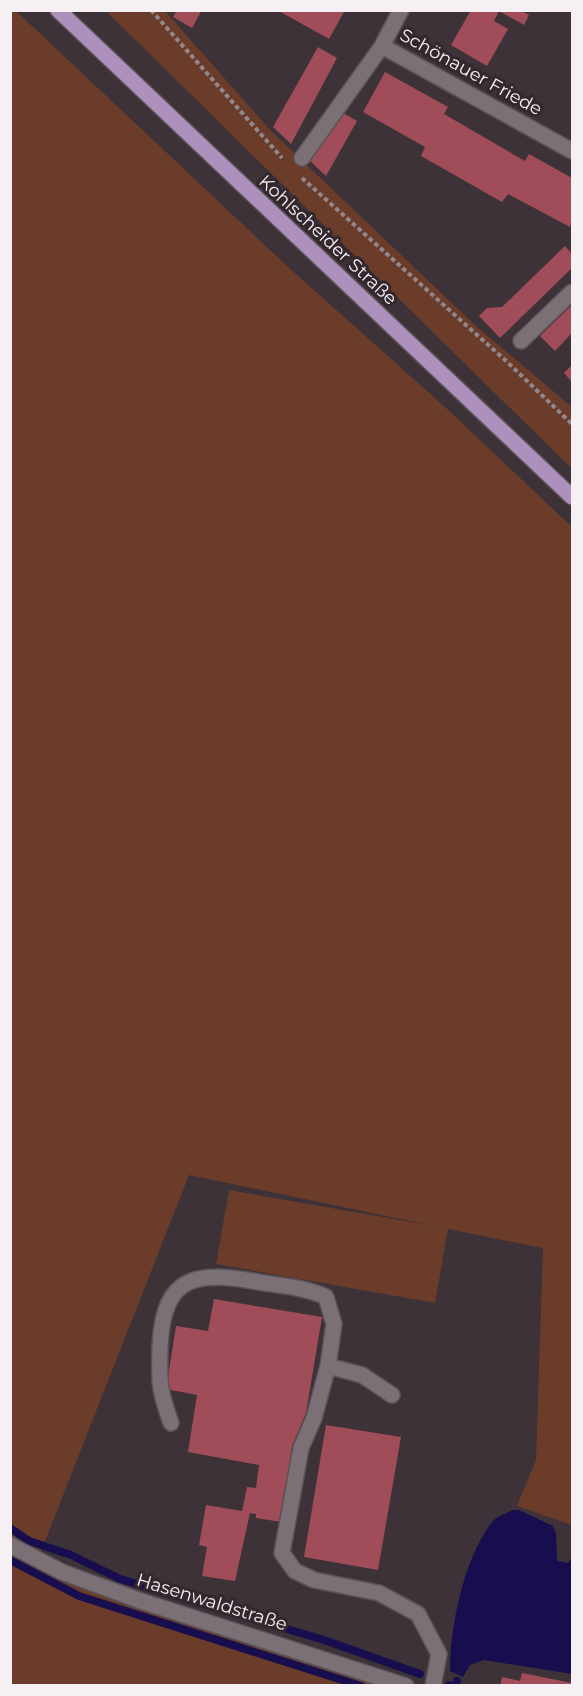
<svg xmlns="http://www.w3.org/2000/svg" width="583" height="1696" viewBox="0 0 583 1696" font-family="Montserrat,sans-serif">
<style>
.green{fill:#6b3c29}
.water{fill:#180e4f}
.lines{fill:none;stroke-linecap:round;stroke-linejoin:round}
.stream{stroke:#180e4f;stroke-width:8}
.building{fill:#a14d59}
.minor-casing{stroke:#5a5257;stroke-width:18}
.major-casing{stroke:#5a5257;stroke-width:18}
.path{stroke:#90888d;stroke-width:4;stroke-dasharray:4.5 3;stroke-linecap:butt}
.minor{stroke:#7b7076;stroke-width:15}
.major{stroke:#ad91bc;stroke-width:15}
.labels{text-anchor:middle;stroke-width:6;stroke-linejoin:round;paint-order:stroke}
.street-label{font-size:18px;fill:#f6f0f4;stroke:#32282e}
</style>
<rect width="100%" height="100%" fill="#3c3238"/>
<path class="green" d="M15 10 287 266 445 407 572 527V1525L517 1506 536 1460 543 1248 448 1229 435 1303 216 1264 229 1190 434 1226 189 1175 38 1559 399 1685 11 1686 10 11Z
M106 11H165L271 131 477 327 572 407V469Z"/>
<path class="water" d="M513 1510H519L553 1526 556 1533 557 1561 568 1563 572 1557V1674L484 1660 470 1665 463 1677 450 1671C450 1626 464 1557 493 1521 497 1516 507 1513 513 1510Z"/>
<g class="lines">
<path class="stream" d="M10 1528 29 1541 71 1555 120 1579 324 1640 420 1674
M10 1560 79 1596 361 1686
M449 1685V1686
M455 1686 457 1681"/>
</g>
<path class="building" d="M177 10H202L192 28 173 17Z
M277 10H345L329 39Z
M471 10H519L529 15 524 25 499 11 494 21 508 29 487 66 451 45Z
M318 47 337 58 291 144 273 127Z
M385 72 448 107 444 114 525 161 529 154 572 178V221L570 227 508 194 502 202 421 156 425 147 363 112Z
M338 110 357 121 326 176 309 160Z
M565 246 572 254V268L500 338 479 316 487 308 502 307Z
M572 305V333L555 351 540 336Z
M572 365V382L564 373Z
M214 1299 322 1317 306 1413 292 1446 281 1522 256 1518V1514L250 1513 235 1581 202 1576 207 1547 199 1545 206 1505 242 1511 247 1487 256 1488 259 1465 188 1452 197 1395 166 1389 176 1326 208 1331Z
M326 1425 401 1437 378 1570 304 1557Z
M522 1673 572 1683V1686H500L502 1677 520 1681Z"/>
<g class="lines">
<g class="minor-casing">
<path id="minor" d="M382 46 572 151
M302 158 382 46 401 10
M521 341 572 292
M392 1395 362 1375 328 1366 314 1418 301 1448 282 1553 295 1571 314 1580 379 1593 418 1614 439 1654 433 1686
M171 1423C159 1390 159 1382 160 1347 163 1271 200 1271 264 1283 285 1286 307 1288 326 1297L334 1324 328 1366
M10 1545 62 1572 141 1601 406 1686"/>
</g>
<g class="major-casing">
<path id="major" d="M58 10 572 497"/>
</g>
<path class="path" d="M151 10 282 158
M302 178 504 359 572 424"/>
<use href="#minor" class="minor"/>
<use href="#major" class="major"/>
</g>
<g class="labels">
<g class="street-label">
<text transform="translate(471 72) rotate(29)" y="6">Schönauer Friede</text>
<text transform="translate(328 240) rotate(43)" y="6">Kohlscheider Straße</text>
<text transform="translate(212 1602) rotate(17)" y="6">Hasenwaldstraße</text>
</g>
</g>
<rect width="583" height="1696" fill="none" stroke="#f6f0f4" stroke-width="24"/>
</svg>
